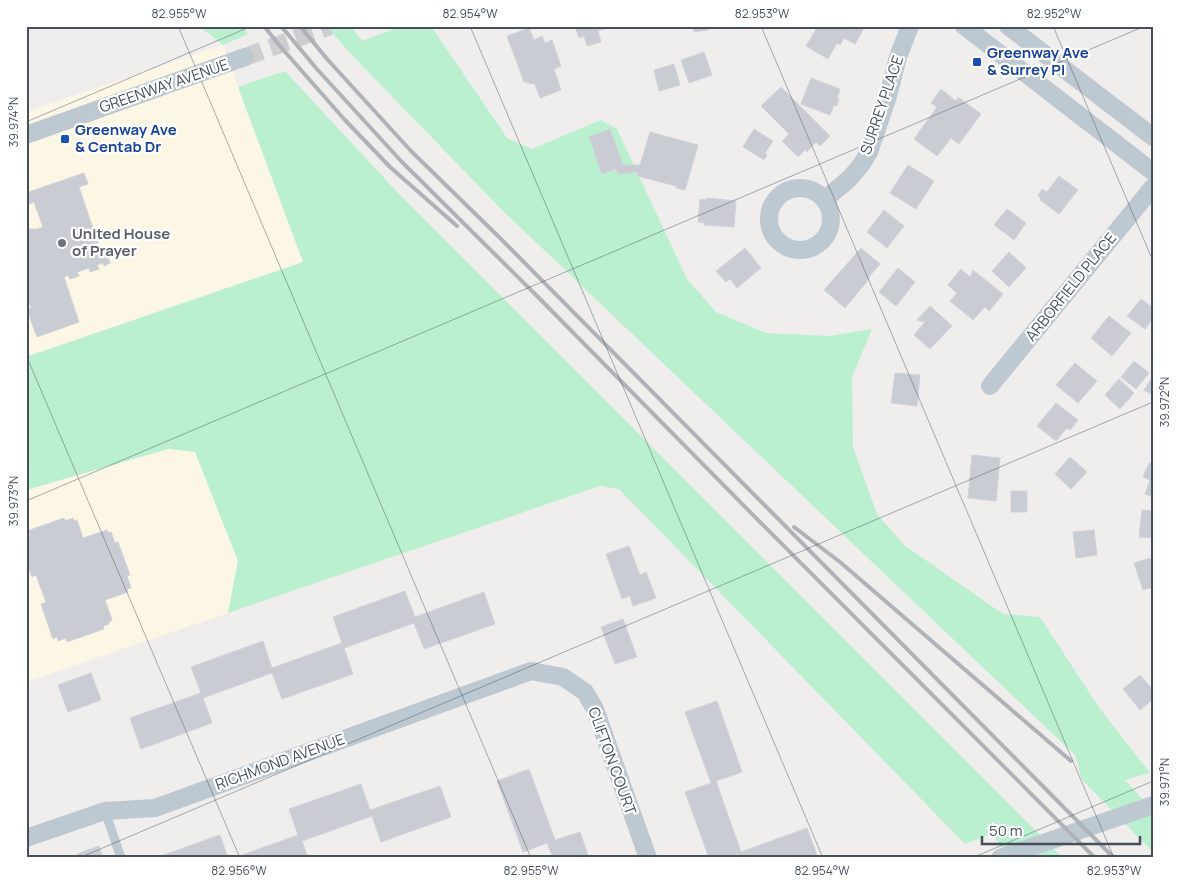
<svg xmlns="http://www.w3.org/2000/svg" width="1179" height="884" viewBox="0 0 1179 884" font-family="Manrope,sans-serif">
<style>
.commercial{fill:#fcf6e5}
.green{fill:#baf0d0}
.building{fill:#caccd3;stroke:#d1d3da}
.lines{fill:none;stroke-linecap:round;stroke-linejoin:round}
.minor-tunnel{stroke:#ceced0;stroke-width:18;stroke-dasharray:18 9;stroke-linecap:butt}
.service{stroke:#bdc8d1;stroke-width:9}
.minor{stroke:#bdc8d1;stroke-width:18}
.rail{stroke:#afb3b8;stroke-width:4}
.ticks{fill:none;stroke:#45505c;stroke-width:1;stroke-opacity:0.45}
.transit-dot{fill:#1a4fb4;stroke:#fff;stroke-width:2}
.worship-dot{fill:#6b7280;stroke:#fff;stroke-width:2}
.labels{text-anchor:middle;stroke-width:4.5;stroke-linejoin:round;paint-order:stroke}
.transit-label{font-size:15px;font-weight:bold;fill:#164399;stroke:#fff;text-anchor:start}
.street-label{font-size:15px;fill:#45505c;stroke:#fff}
.worship-label{font-size:15px;font-weight:bold;fill:#5b616d;stroke:#fff;text-anchor:start}
.neatline{fill:none;stroke:#45505c;stroke-width:2}
.ticks-label{font-size:12px;text-anchor:middle;fill:#45505c}
</style>
<rect width="100%" height="100%" fill="#f0eded"/>
<path class="commercial" d="M223 45 303 262 26 357V112Z
M168 449 195 452 238 561 228 613 26 682V490Z"/>
<path class="green" d="M199 26H242L248 34 223 45Z
M327 26H351L362 41 402 26H431L507 138 532 149 601 120 617 129 687 279 716 312 766 333 830 336 872 329 852 377 853 447 877 514 904 545 1003 614 1040 617 1100 709 1150 773 1125 780 1153 811V852L1082 780 1075 755 504 212 347 50Z
M285 71 399 194 1063 858H1010L992 834 965 844 619 489 600 486 228 613 238 561 195 452 168 449 26 490V357L303 262 238 87Z"/>
<path class="building" d="M575 26H606L607 28 598 31 601 42 587 46 584 36 579 38Z
M693 26H707L708 30 694 32Z
M818 26H865L855 44 844 38 840 45 837 43 828 59 806 46Z
M529 28 534 40 542 36 545 43 552 40 561 66 554 69 561 90 540 98 535 84 524 82 507 36Z
M704 52 712 75 689 83 681 60Z
M674 64 680 85 659 91 654 70Z
M811 78 840 89 837 98 839 99 837 106 834 105 830 115 801 104Z
M781 87 830 136 820 146 816 142 807 152 805 150 798 157 782 141 789 134 761 106Z
M941 89 956 101 958 97 981 114 959 144 951 138 937 156 914 139 937 107 931 103Z
M610 129 623 165H640L650 132 698 145 685 190 676 188V186L637 176 638 172 618 174 616 169 602 174 589 137Z
M754 129 773 141 765 153 767 155 764 160 743 147Z
M908 165 934 181 916 209 890 193Z
M84 173 88 184 79 187 103 258 108 256 110 263 104 266 103 263 97 265 99 269 90 272 89 268 77 272 79 276 70 279 68 275 64 277 79 322 37 337 27 310 31 308 26 295V229H37L43 227 34 202 29 204 26 193Z
M1059 176 1078 190 1059 214 1040 200 1041 198 1038 196 1042 189 1047 192Z
M707 198 736 201 734 227 704 225 705 223 698 222 700 199 707 200Z
M1007 209 1026 223 1014 240 994 225Z
M884 210 904 226 887 248 867 232Z
M745 248 761 268 737 288 730 279 726 282 716 271Z
M861 248 880 264 868 278 869 279 845 308 824 290Z
M1009 252 1026 268 1009 287 992 271Z
M898 268 915 282 896 306 879 292Z
M961 269 970 277 973 270 1003 294 989 311 985 307 973 320 950 301 957 293 948 285Z
M1141 299 1153 308V318L1145 329 1127 316Z
M930 306 952 326 930 349 914 335 925 322 917 320Z
M1109 316 1131 333 1112 356 1091 338Z
M1134 361 1149 373 1136 389 1121 377Z
M1075 363 1097 381 1078 403 1056 385Z
M895 373 920 375 917 406 891 403Z
M1153 376V395L1144 390Z
M1119 379 1134 393 1120 409 1105 395Z
M1056 403 1078 420 1070 430 1067 428 1056 441 1037 426Z
M972 455 1000 458 996 501 968 498Z
M1070 457 1087 472 1071 489 1055 474Z
M1149 463 1153 464V497L1145 494 1150 480 1143 477Z
M1011 491H1027V512H1011Z
M1142 510 1153 511V538L1139 537Z
M64 518 65 521 73 518 74 521 77 520 83 538 107 530 108 533 111 532 115 543 118 542 130 575 127 576 131 588 127 589 128 592 105 600 112 620 109 622V624L103 626 104 629 67 642 66 638 58 641 57 637 53 639 41 604 46 602 36 575 32 577 26 561V535L28 534 27 531Z
M1094 530 1097 555 1076 558 1073 532Z
M629 546 640 575 646 572 656 598 633 606 630 596 622 599 606 554Z
M1150 558 1153 563V587L1143 590 1134 563Z
M405 591 415 617 484 592 495 624 424 649 414 623 344 648 353 674 282 699 272 673 203 698 212 723 141 749 130 718 201 693 191 667 263 641 272 668 342 643 333 617Z
M623 619 637 657 615 664 601 627Z
M91 673 101 700 68 712 58 685Z
M1140 675 1153 690V699L1140 710 1123 689Z
M717 701 742 772 716 781 741 852 807 828 818 858H739L738 854 727 858H709L685 792 711 783 685 712Z
M529 769 555 840 580 832 589 858H553L547 843 523 852 497 781Z
M361 784 370 810 440 786 451 817 381 842 372 816 302 841 308 858H234L298 835 289 809Z
M220 835 228 858H155Z
M99 846 103 858H79L77 854Z"/>
<g class="lines">
<path class="minor-tunnel" d="M245 57 330 26"/>
<path class="service" d="M105 811 121 858"/>
<path class="minor" d="M964 26 1153 172
M1008 26 1153 137
M26 135 245 57
M769 219a31 31 0 1 1 62 0a31 31 0 1 1-62 0Z
M824 200 849 179 861 165 869 152 888 96 898 57 910 26
M990 386 1153 187
M26 838 105 811 155 808 531 671 563 677 585 692 595 709 648 858
M1000 858 1153 805"/>
<path class="rail" d="M264 26 279 45 344 119 390 167 457 226
M281 26 316 68 401 161 538 297 758 520 1095 858
M300 26 327 59 411 151 501 239 1114 858
M794 527 840 562 1071 761"/>
</g>
<path class="ticks" d="M178 26 531 858M470 26 823 858M761 26 1114 858M1053 26 1153 261M26 122 252 26M26 355 240 858M26 501 1145 26M79 858 1153 402M972 858 1153 781"/>
<g class="transit-dot">
<rect x="972" y="57" width="10" height="10" rx="2.5"/>
<rect x="60" y="134" width="10" height="10" rx="2.5"/>
</g>
<circle class="worship-dot" cx="62" cy="243" r="5"/>
<g class="labels">
<g class="transit-label">
<text x="987" y="58">Greenway Ave<tspan x="987" dy="17">&amp; Surrey Pl</tspan></text>
<text x="75" y="135">Greenway Ave<tspan x="75" dy="17">&amp; Centab Dr</tspan></text>
</g>
<g class="street-label">
<text transform="translate(164 86) rotate(-19)" y="5">GREENWAY AVENUE</text>
<text transform="translate(882 105) rotate(-71)" y="5">SURREY PLACE</text>
<text transform="translate(1071 287) rotate(-51)" y="5">ARBORFIELD PLACE</text>
<text transform="translate(612 761) rotate(70)" y="5">CLIFTON COURT</text>
<text transform="translate(280 762) rotate(-20)" y="5">RICHMOND AVENUE</text>
</g>
<g class="worship-label">
<text x="72" y="239">United House<tspan x="72" dy="17">of Prayer</tspan></text>
</g>
</g>
<rect width="1179" height="884" fill="none" stroke="#ffffff" stroke-width="55"/>
<path d="M982 836v8h158v-8" fill="none" stroke="#45505c" stroke-width="2.5"/>
<text x="989" y="836" font-size="15" fill="#45505c" stroke="#ffffff" stroke-width="4" paint-order="stroke">50 m</text>
<rect x="28" y="28" width="1124" height="828" class="neatline"/>
<g class="ticks-label">
<text x="179" y="18">82.955°W</text>
<text x="470" y="18">82.954°W</text>
<text x="762" y="18">82.953°W</text>
<text x="1054" y="18">82.952°W</text>
<text transform="translate(14 122) rotate(-90)" y="4">39.974°N</text>
<text transform="translate(1165 402) rotate(-90)" y="4">39.972°N</text>
<text transform="translate(14 501) rotate(-90)" y="4">39.973°N</text>
<text transform="translate(1165 782) rotate(-90)" y="4">39.971°N</text>
<text x="239" y="875">82.956°W</text>
<text x="531" y="875">82.955°W</text>
<text x="822" y="875">82.954°W</text>
<text x="1114" y="875">82.953°W</text>
</g>
</svg>
